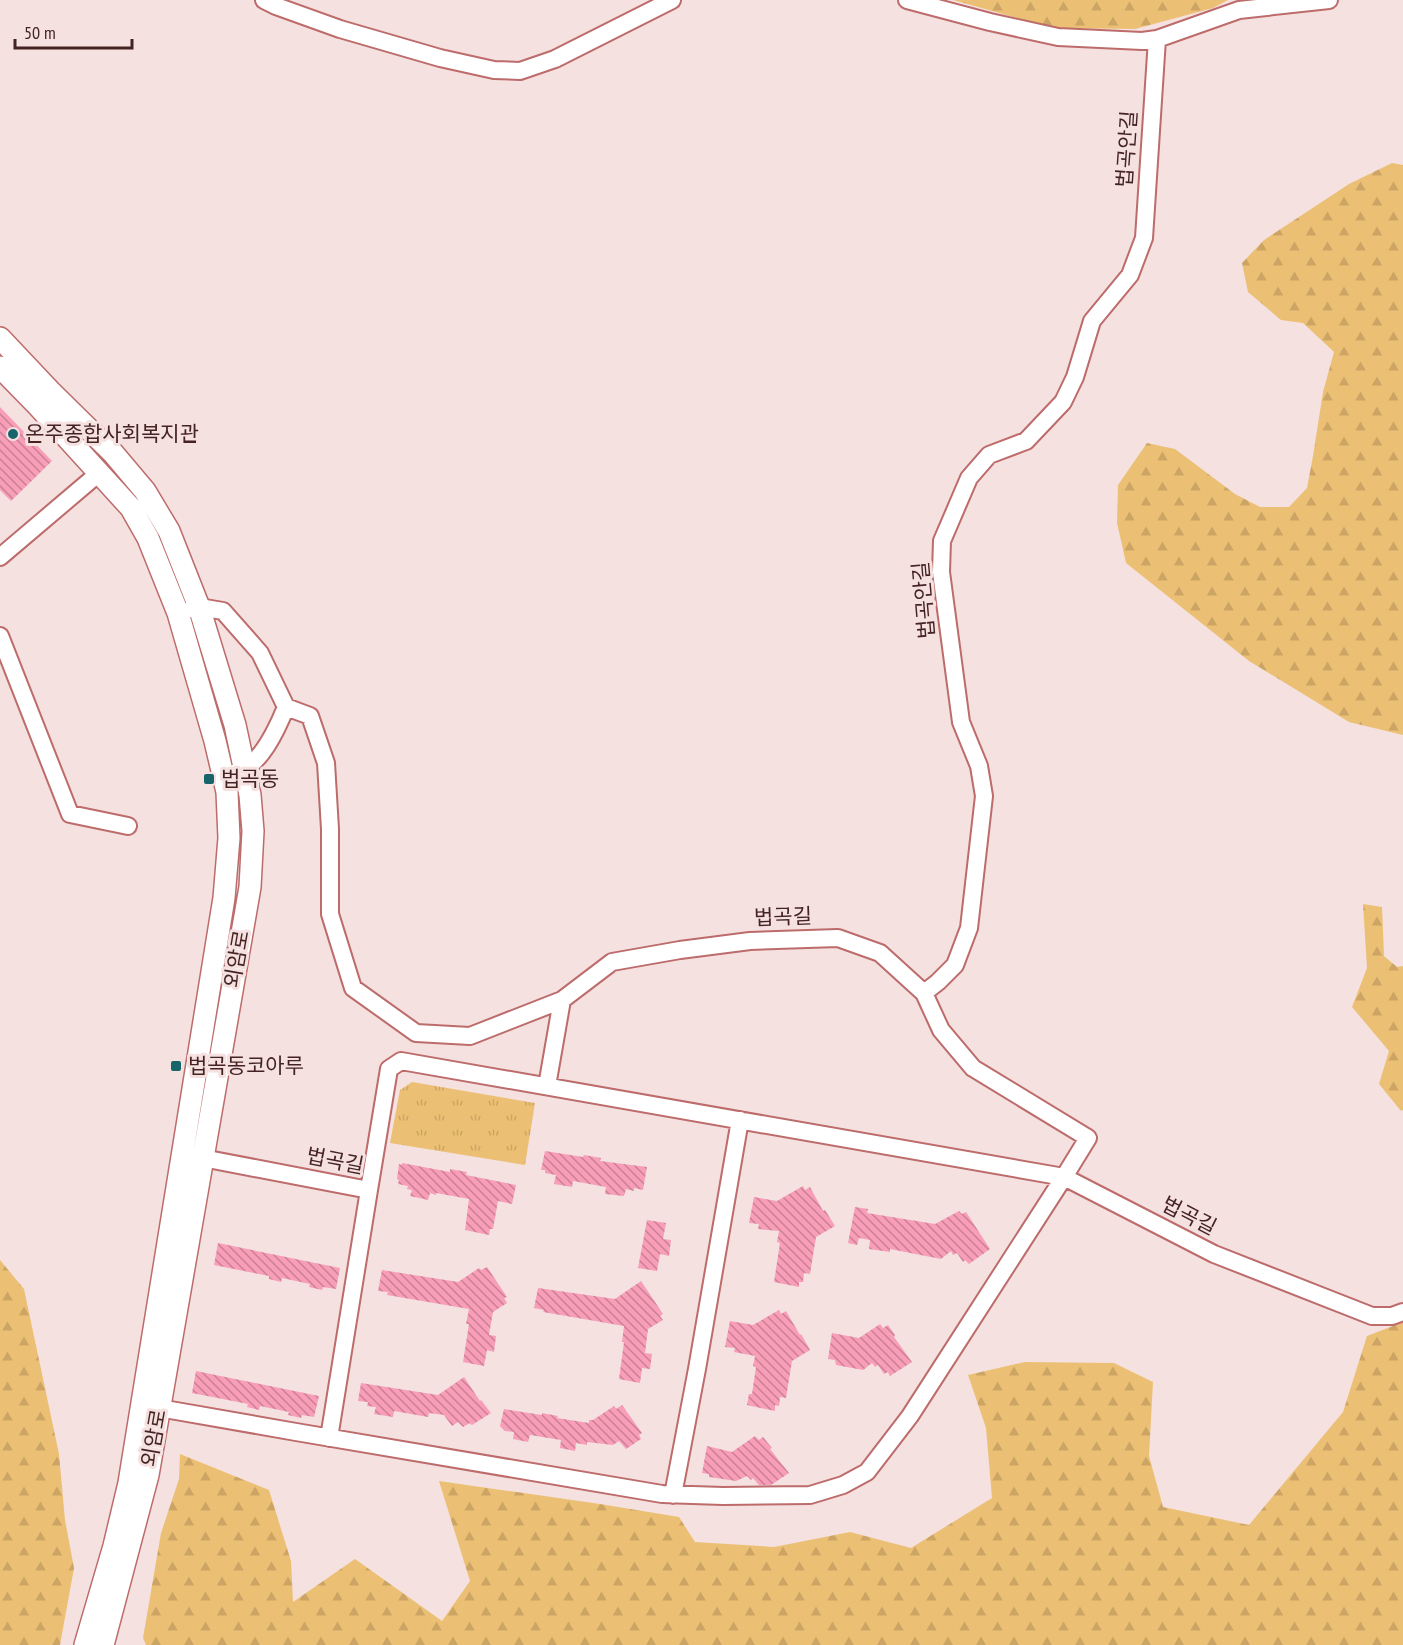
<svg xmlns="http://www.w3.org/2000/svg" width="1403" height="1645" viewBox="0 0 1403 1645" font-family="'PT Sans Narrow','Noto Sans KR',sans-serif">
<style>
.forest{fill:url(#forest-firs)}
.park{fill:url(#park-tufts)}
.building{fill:url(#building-back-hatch)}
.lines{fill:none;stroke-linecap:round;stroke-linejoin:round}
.minor-casing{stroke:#bd6b6b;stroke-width:20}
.major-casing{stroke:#bd6b6b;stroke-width:24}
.minor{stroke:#fff;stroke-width:16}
.major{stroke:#fff;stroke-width:21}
.poi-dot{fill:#17656a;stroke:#f4e1e0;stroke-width:2}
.labels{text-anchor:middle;stroke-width:6;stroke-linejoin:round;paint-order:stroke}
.street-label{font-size:21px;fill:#452323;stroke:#f4e1e0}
.poi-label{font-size:21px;fill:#452323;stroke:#f4e1e0;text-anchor:start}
</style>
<defs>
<pattern id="forest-firs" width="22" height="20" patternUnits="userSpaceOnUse" patternTransform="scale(1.5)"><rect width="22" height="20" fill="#ecc074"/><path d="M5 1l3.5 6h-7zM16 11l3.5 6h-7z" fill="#cca564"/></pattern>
<pattern id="park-tufts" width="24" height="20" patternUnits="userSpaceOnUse" patternTransform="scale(1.5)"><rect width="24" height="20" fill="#ecc074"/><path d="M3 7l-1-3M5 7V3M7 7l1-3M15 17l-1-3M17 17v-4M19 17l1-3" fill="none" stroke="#cca564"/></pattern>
<pattern id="building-back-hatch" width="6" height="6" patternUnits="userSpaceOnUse" patternTransform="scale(1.5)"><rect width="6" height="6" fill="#f89eb9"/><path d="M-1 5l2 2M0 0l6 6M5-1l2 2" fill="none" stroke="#cb8096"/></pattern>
</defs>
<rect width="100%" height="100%" fill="#f4e1e0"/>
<path class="forest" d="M953 0H1228L1213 8 1135 29 1053 28Z
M1392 163 1403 165V735L1349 722 1249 661 1126 563 1117 523 1118 485 1147 443 1175 449 1235 494 1260 507H1289L1307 488 1313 456 1323 392 1334 352 1303 323 1281 320 1248 292 1242 263 1264 240 1349 184Z
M1363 904 1382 907 1384 956 1397 967 1403 966V1110L1401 1111 1379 1084 1389 1051 1352 1007 1367 968Z
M0 1260 24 1289 59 1454 65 1520 74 1568 60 1645H0Z
M1403 1322V1645H146L143 1638 161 1533 179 1479 180 1454 269 1490 291 1561 293 1602 355 1559 442 1621 470 1581 439 1481 600 1504 679 1517 695 1542 774 1547 850 1532 911 1548 992 1498 986 1428 968 1375 1025 1362 1114 1363 1153 1382 1149 1456 1163 1507 1249 1525 1343 1412 1367 1336Z"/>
<path class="park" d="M412 1082 535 1103 525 1165 390 1143 400 1090Z"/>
<path class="building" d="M0 407 52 461 11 501 0 490Z
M545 1151 583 1157 584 1155 601 1158 600 1161 647 1167 643 1190 634 1188V1191L626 1189 624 1196 605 1194 606 1187 573 1181 572 1187 554 1184 556 1175 545 1173V1170H541Z
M402 1163 450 1172V1169L467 1172 466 1175 516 1185 512 1204 498 1201 493 1229H490L489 1235 465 1230 469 1199 436 1193V1195L430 1193 428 1200 410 1196 412 1190 407 1189 408 1186 398 1184 399 1180 397 1179 399 1164 402 1165Z
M803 1186 805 1190 810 1187 823 1211 825 1210 835 1226 816 1237 810 1274 804 1273 803 1282H799V1287L774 1282 780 1243 777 1242 779 1231 758 1229 759 1224 749 1223 754 1197 777 1201Z
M855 1207 868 1209 867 1213 935 1224 959 1211 962 1214 966 1212 990 1249 969 1264 965 1260 963 1262 957 1253 953 1255 951 1251 941 1259 890 1249V1252L869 1249 870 1240 859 1238 857 1245 848 1243Z
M647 1220 666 1223 663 1239 671 1240 669 1256 660 1254 657 1271 638 1268Z
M218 1243 340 1268 336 1289 323 1287 322 1290 309 1287 310 1284 282 1278 281 1282 269 1279V1276L214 1265Z
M487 1267 507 1297 504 1298 507 1303 493 1312 489 1335 496 1336 494 1352 487 1350 484 1366 463 1362 469 1324H466L469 1309 387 1295 388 1292 378 1291 382 1270 458 1282 479 1268 481 1270Z
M641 1281 663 1314 660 1316 663 1320 648 1329 645 1353 652 1354 650 1369 642 1368 640 1383 619 1379 624 1342H622L624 1326 543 1312 544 1310 534 1308 538 1288 615 1299Z
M779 1310 781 1314 786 1311 800 1335 801 1334 810 1350 792 1361 786 1398 780 1397 779 1406 775 1405V1411L747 1405 749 1394H752L756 1367 753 1366 755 1356 734 1352 735 1348 725 1347 730 1321 753 1325Z
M880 1324 883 1328 888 1325 895 1335 894 1337 912 1362 890 1376 888 1372 884 1374 878 1365 875 1367 872 1363 863 1370 836 1365 835 1360 828 1359 832 1333 859 1338Z
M196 1371 319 1396 314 1417 302 1415 301 1418 288 1415 289 1412 260 1406 259 1410 247 1407 248 1404 192 1393Z
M464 1377 480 1401 481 1400 491 1413 472 1425 470 1423 463 1427 458 1422 452 1426 444 1415 429 1413 428 1417 394 1411 393 1417 374 1414 376 1407 367 1406 368 1402 358 1401 361 1383 438 1395Z
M622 1405 642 1433 639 1435 641 1439 626 1449 619 1441 613 1445 587 1442V1445L576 1443 575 1451 560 1448 561 1440 530 1435 528 1442 513 1439 514 1432 505 1431 500 1426 504 1409 542 1415V1413L558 1416 557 1418 589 1423V1420H593L614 1406 616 1409Z
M755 1436 759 1440 763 1437 772 1448 770 1449 789 1473 771 1485H759L753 1478 751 1480 747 1476 736 1481 709 1477V1474L702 1473 707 1446 732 1452Z"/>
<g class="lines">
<g class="minor-casing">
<path id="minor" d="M264 0 276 6 340 29 440 58 494 70 520 71 555 59 672 0
M907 0 990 22 1058 37 1142 41 1157 39 1239 10 1329 0
M0 557 99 473
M191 609 199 607 223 611 260 653 286 707 310 716 326 763 330 829V914L353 988 416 1033 470 1036 562 1000
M0 636 70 814 128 826
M236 772C260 767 277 729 286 707
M924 993 938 982 955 965 969 928 984 796 979 766 961 722 941 572 942 541 969 478 989 455 1026 441 1063 402 1075 377 1092 321 1130 275 1144 238 1157 39
M547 1086 562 1000 612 962 680 950 750 941 838 938 880 953 924 993 941 1030 973 1068 1088 1138 1064 1177 1214 1254 1372 1316H1392L1403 1312
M159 1408 296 1432 662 1494 723 1496 810 1495 843 1485 867 1472 910 1416 1064 1177 401 1061 389 1069 369 1190 192 1156
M329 1438 369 1190
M673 1495 697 1369 740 1120"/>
</g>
<g class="major-casing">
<path id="major" d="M0 338 50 391 113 453 145 491 169 531 199 607 235 725 250 795 253 831 250 887 148 1475 103 1645
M0 367 38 406 131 508 148 538 178 613 215 741 227 792 229 838 224 898 129 1483 114 1546 85 1645"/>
</g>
<use href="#minor" class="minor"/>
<use href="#major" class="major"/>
</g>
<g class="poi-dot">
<circle cx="13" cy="434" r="6"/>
<rect x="203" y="773" width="12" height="12" rx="3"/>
<rect x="170" y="1060" width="12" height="12" rx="3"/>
</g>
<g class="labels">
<g class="street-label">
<text transform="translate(1127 149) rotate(-86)" y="7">법곡안길</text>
<text transform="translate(924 600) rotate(-95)" y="7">법곡안길</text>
<text transform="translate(783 917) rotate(-2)" y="7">법곡길</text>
<text transform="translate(237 959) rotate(-80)" y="7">외암로</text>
<text transform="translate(335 1161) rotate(11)" y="7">법곡길</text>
<text transform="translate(1189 1216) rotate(27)" y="7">법곡길</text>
<text transform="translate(154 1438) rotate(-80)" y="7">외암로</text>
</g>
<g class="poi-label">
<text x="25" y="441">온주종합사회복지관</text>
<text x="221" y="786">법곡동</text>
<text x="188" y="1073">법곡동코아루</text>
</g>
</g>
<path d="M15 39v9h117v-9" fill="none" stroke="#452323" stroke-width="3"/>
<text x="24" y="39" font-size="18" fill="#452323" stroke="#f4e1e0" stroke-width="4.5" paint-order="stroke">50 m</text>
</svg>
